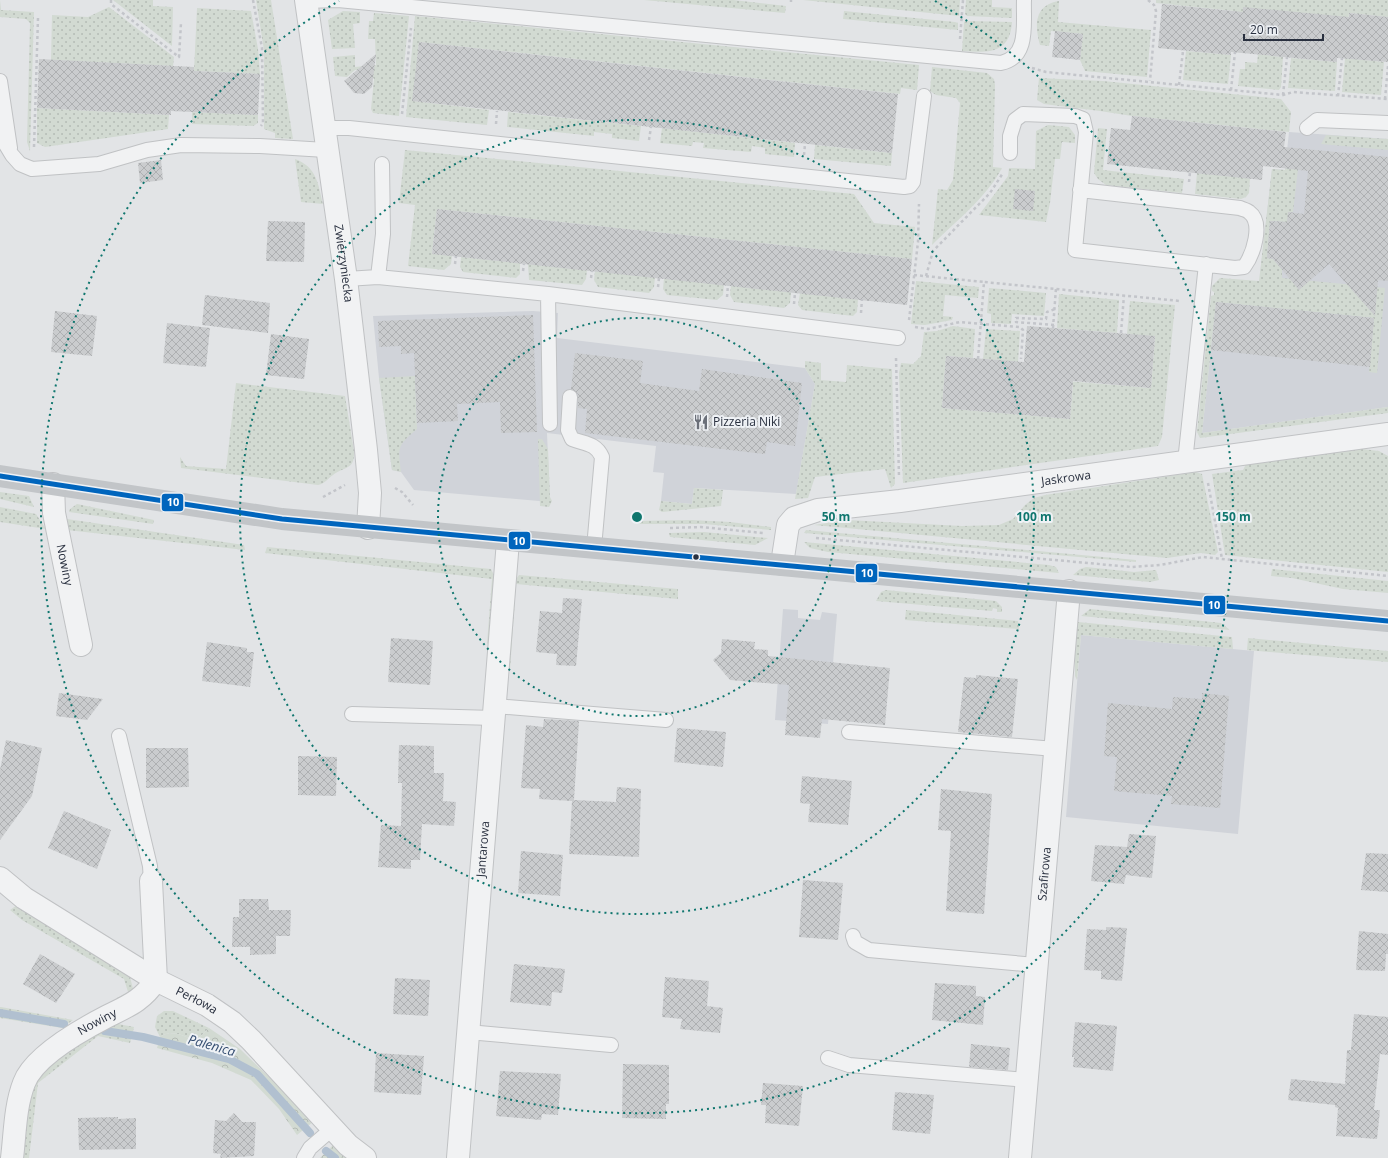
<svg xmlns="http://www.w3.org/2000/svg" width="1388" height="1158" viewBox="0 0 1388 1158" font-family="'Open Sans',sans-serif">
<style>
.built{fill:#d0d3d9}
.grass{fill:url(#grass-dots)}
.forest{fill:url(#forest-crowns)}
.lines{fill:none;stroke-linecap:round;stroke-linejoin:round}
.stream{stroke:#b1c0d0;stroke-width:8}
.building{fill:url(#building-cross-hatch)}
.lane-casing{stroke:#c0c2c4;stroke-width:16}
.street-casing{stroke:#c0c2c4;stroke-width:24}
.path{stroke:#c3c5ca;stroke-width:2.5;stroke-dasharray:3 3;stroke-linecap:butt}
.lane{stroke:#f1f2f3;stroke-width:14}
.street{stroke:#f1f2f3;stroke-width:22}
.secondary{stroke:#c2c5c8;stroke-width:22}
.bus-1-casing{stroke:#eff2f6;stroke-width:8}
.bus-1{stroke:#0065bd;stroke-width:5}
.ring{fill:none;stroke:#0f766e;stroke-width:2;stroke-dasharray:2 4}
.bus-dot{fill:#29303f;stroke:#eff2f6;stroke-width:1.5}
.labels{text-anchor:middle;stroke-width:4;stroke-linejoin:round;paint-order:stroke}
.street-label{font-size:12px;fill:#29303f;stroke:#eff2f6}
.poi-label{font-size:12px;fill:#29303f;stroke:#eff2f6;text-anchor:start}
.water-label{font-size:13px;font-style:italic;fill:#354e71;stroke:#eff2f6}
.centre{fill:#0f766e;stroke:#eff2f6;stroke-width:2}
.ring-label{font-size:12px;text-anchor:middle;font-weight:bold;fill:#0f766e;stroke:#eff2f6;stroke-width:4;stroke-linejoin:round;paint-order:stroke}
.line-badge{stroke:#eff2f6;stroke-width:1.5}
.badge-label{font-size:11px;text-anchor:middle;font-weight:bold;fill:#fff}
</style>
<defs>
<pattern id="grass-dots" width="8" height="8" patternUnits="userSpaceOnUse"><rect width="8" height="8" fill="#d2dad2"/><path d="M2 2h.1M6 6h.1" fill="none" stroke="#b4bbb5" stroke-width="1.8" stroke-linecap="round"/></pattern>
<pattern id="forest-crowns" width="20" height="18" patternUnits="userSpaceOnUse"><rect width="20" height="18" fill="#d2dad2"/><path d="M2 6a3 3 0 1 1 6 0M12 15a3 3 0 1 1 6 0" fill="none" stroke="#b4bbb5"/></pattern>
<pattern id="building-cross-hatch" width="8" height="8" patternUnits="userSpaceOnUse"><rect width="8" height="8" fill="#caccce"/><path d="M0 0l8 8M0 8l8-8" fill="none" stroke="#aeb0b2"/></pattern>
</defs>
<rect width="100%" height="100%" fill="#e2e4e6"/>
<path class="built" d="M1289 132 1388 139V407L1202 433 1216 302 1260 306 1264 276 1260 275 1272 169 1285 170Z
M533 311 558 313 557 338 805 368 815 384 796 494 694 488 692 504 661 501 664 473 653 472 656 446 547 433 550 502 414 490 401 472 392 470 379 378 373 316Z
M783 609 798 610V618L820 620 822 612 837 614 828 724 775 720Z
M1081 635 1254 651 1238 834 1066 817Z"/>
<path class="grass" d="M0 0 1 10 34 12 30 151 27 142 30 23 26 19 0 17Z
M113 0H153V6L173 7 172 46Z
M256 0H271L293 139 275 138V133L264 129V50Z
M644 0H733L786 6 785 13Z
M803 0H960L959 16Z
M966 0H992V7L1012 8V18L967 16 965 14Z
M1156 0H1388V17L1349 13 1348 25 1243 18 1235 11 1156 3Z
M1059 1 1058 22 1151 30 1147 77 1085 71 1080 60 1083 34 1051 31 1049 46 1040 45C1034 24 1035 5 1059 1Z
M109 7 174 57 173 66 51 60 52 15 88 17Z
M197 8 251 11 258 49 260 74 194 71Z
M343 11 360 12V23L353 24 355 48 332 49 328 20Z
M844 11 955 22 958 23V30L843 19Z
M374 13 409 16 399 116 373 113 371 109 374 79 367 70H355L347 77 335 76 333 57 355 55V67L376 65 375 39H368L369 21H373Z
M415 16 919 65 917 90 901 88 900 94 419 42 413 101 489 110 487 125 406 117Z
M966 21 1012 22C1010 54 988 53 962 51L964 22Z
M1186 51 1231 55 1228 84 1183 80Z
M1258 54 1283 57 1281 87 1279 90 1238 86 1240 69H1245V62L1257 63Z
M1291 58 1337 62 1335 91 1288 88Z
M1345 58 1384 62 1381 95 1342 92Z
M932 67 987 73 994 79 995 85 993 167 1002 168C986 198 956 221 932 245L938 189 947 190 953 180 960 103 956 98 936 95 930 91Z
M1039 78 1103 81 1281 99 1291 112 1289 132 1132 116 1100 111 1044 104 1037 100Z
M37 108 169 115 168 129 45 147 37 143Z
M192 112 258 115V123L253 126 192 124Z
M508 112 641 126 639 141 612 138V134L594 132V136L507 127Z
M1048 125 1069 127 1075 135V143L1062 142 1060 159H1055L1050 203 1046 222 979 215 1008 176 1009 168 1035 169 1036 131Z
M662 128 795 143 794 157 765 154V148L752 146 751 152 703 148 704 143 693 142 692 146 660 143Z
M1098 128 1107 129 1103 170 1184 179 1182 193 1106 185 1098 179 1094 173Z
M1326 135 1388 139V150L1321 144Z
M815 145 892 153 891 166 814 159Z
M1287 148 1298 169 1293 212H1289L1287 222 1270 221 1267 258 1273 259 1282 269V278L1385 288 1377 373 1369 372 1374 318 1216 302 1202 433 1388 407V413L1200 438 1197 432 1211 296 1214 295V292L1212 291V286L1220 278 1259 281 1272 169 1285 170Z
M405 150 854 194 874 223 915 227 912 259 437 209 432 253 452 256 451 264 444 270 408 266 415 205 399 203Z
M295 159C317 167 318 184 323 204L301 202Z
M1197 173 1250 178 1249 193 1246 197 1241 199 1195 194Z
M461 257 520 263V274L516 278 463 272 460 267Z
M528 264 587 270 586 279 582 285 529 280Z
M595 271 655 277 654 287 649 293 598 287 594 280Z
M664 278 724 285 723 295 717 300 667 295 663 289Z
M916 281 979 287 978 298 945 295 943 316 953 317 952 320 925 325 911 324Z
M731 285 791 292 790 303 784 308 734 302 730 295Z
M989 288 1046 293 1044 316 1012 314 1011 324 991 323V314L987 313Z
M800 293 858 299 857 312 853 316 802 310 798 305Z
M1059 294 1119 300 1117 333 1057 328Z
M1130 301 1175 305 1162 437 1158 446 903 483 899 373 901 363 913 364 921 356 924 332 937 331 953 326 975 329 973 358 946 356 942 408 1070 419 1073 385 1066 381 1151 388 1155 337 1127 334Z
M986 329 1020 331 1018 362 983 359Z
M805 361 821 363V380L846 382 847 365 892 369 895 484 891 488 885 469 815 477 808 498 795 499 815 384 805 368Z
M415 376 417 429C397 446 398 447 401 472L392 470 379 378Z
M236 383 345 396 354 451C355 470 345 466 333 475 327 479 326 483 318 485L181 468 180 457 186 466 226 469Z
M538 439H542L548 449 550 497 552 501 549 507 540 506Z
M1362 449 1379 451 1388 456V572L1225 555 1212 474 1243 470 1246 464Z
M1196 472 1202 474 1218 552 1215 555 1201 553 1167 558 814 525 847 520 962 526 999 525 1013 519 1025 505 1034 498 1045 495Z
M694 488 723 490 721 506 662 512 659 510 661 501 692 504Z
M0 492 29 496 34 507 0 499Z
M77 504 154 520 153 524 69 512 70 509Z
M0 507 36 514 46 529 0 522Z
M67 519 244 545 245 550 67 530Z
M692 520 730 522 771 527V530L704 524H636L637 521Z
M806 530 1136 560V562L804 533Z
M704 532 768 538 755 545 670 537 669 533Z
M804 542 1049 565 1056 567 1059 573 828 552 810 548Z
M267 547 491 569 495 577 490 642 487 644 492 579 265 553Z
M1086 567 1134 572 1156 570 1159 580 1150 582 1073 575 1080 569Z
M1272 569 1388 581V593L1343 589 1292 578 1271 576Z
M519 575 678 589V599L516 584 510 670 507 669 516 579Z
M886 590 996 601 1002 607V612H997V609L993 608 992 611 876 601 881 592Z
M1090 609 1221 623 1230 630 1081 616Z
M906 610 1018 621 1019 629 905 620Z
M1078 622 1232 637 1233 649 1081 635 1077 680 1075 676V629Z
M1248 638 1388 651V662L1247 650Z
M20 903 129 973 133 989 131 995 119 1000 117 998 128 992 124 979 22 920 10 910Z
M0 1007H1L73 1020 62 1028 0 1018Z
M164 1011H173L209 1028 196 1041C183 1036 172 1029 160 1037L155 1027 157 1016Z
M113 1023 134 1027 130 1043 98 1036 38 1083 29 1158H21C24 1139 24 1101 32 1085 42 1065 85 1040 104 1026Z"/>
<path class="forest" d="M209 1028 240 1049 314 1121 297 1135 279 1109 251 1080 212 1063 157 1048 160 1037C172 1029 183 1036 196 1041Z
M335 1143 351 1158H320Z"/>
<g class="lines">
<path class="stream" d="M0 1013 64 1024
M105 1031 143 1037 229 1059 257 1074 310 1133
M326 1151 335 1158"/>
</g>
<path class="building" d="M1162 4 1243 12V7L1349 17V13L1388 17V62L1337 58V62L1231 52V55L1158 48Z
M1055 31 1083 34 1080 60 1052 57Z
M419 42 898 94 892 153 412 101Z
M376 54 372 87 364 94 354 93 344 81Z
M39 59 194 67V71L260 74 258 115 171 111V115L37 108Z
M1132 116 1286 132 1284 147 1388 157V281L1378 280 1375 316 1329 264 1299 290 1273 259 1267 258 1270 221 1287 222 1288 212 1304 214 1308 171 1263 166 1262 180 1107 164 1111 128 1130 130Z
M161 160 163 180 140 183 138 163Z
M1015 189 1035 191 1033 211 1013 209Z
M437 209 912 259 907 305 432 254Z
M268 221 305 222 304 262 266 261Z
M205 295 270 303 268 333 202 325Z
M1216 302 1374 318 1370 367 1211 350Z
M55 311 97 316 92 356 51 352Z
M533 315 537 432 501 433 500 402 457 404 458 421 417 423 414 353 401 354V346L379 347 378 321Z
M167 323 210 328 206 367 163 363Z
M1027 326 1155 336 1151 388 1073 381 1070 419 942 408 946 356 1024 362Z
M271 334 309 339 304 379 266 375Z
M575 353 643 361 640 383 699 391 702 369 802 383 795 446 767 442 765 454 585 433 587 409 578 408V394L571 389Z
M563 598 582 599 576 666 556 665 557 654 536 652 540 611 562 613Z
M391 638 433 641 430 685 388 682Z
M722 639 755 642 754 649 768 650V656L890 668 885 725 822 719 820 738 785 735 789 685 730 680 713 660 721 653Z
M207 642 247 648V652H254L250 687 202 681Z
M976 675 1018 679 1012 737 958 732 964 677 976 678Z
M59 693 103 699 87 720 56 716Z
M1202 693 1229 696 1220 808 1171 804 1172 796 1114 791 1117 757 1104 756 1108 703 1172 709 1173 697 1202 699Z
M544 719 579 721 574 800 616 802 617 787 641 789 639 857 569 854 572 801 539 799 540 789 521 788 526 725 543 727Z
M677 728 726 732 723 767 674 762Z
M6 740 42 748 32 796 0 840V770Z
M399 745 434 746V773H444L443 801 456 802 454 826 422 824 420 860H411V869L378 867 381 825 401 826 402 783H398Z
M146 748H188L189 787 146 788Z
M298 756 337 757 336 796 298 795Z
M802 776 852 781 848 825 808 822 810 804 800 803Z
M941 789 992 794 984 914 946 911 951 831 938 830Z
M64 811 111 830 97 869 48 848Z
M1129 834 1156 836 1152 878 1126 875 1124 884 1091 881 1095 845 1127 847Z
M521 851 563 855 560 896 518 893Z
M1366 853 1388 854V892L1361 890Z
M803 880 843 883 838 940 799 937Z
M239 899H268L269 910H291L290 936H276V954L250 955V947H232L233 917H239Z
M1106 927 1127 928 1122 981 1101 979V971L1084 970 1087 929 1106 930Z
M1359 931 1388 934V954H1386L1385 971 1356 970Z
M40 954 75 974 56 1003 23 984Z
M514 964 565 969 562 993 552 992 551 1006 510 1002Z
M665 977 709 981 707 1006 723 1008 720 1033 680 1029 682 1019 662 1017Z
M395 978 430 980 428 1016 393 1014Z
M935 983 976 986V996L985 997 983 1025 932 1020Z
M1354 1014 1388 1017V1055L1380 1054 1374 1110H1380L1377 1139 1336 1136 1338 1108 1335 1107V1105L1288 1100 1291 1079 1345 1084 1347 1050H1351Z
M1075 1022 1117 1026 1113 1071 1073 1067 1074 1057H1072Z
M971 1044 1010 1048 1008 1070 969 1067Z
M376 1053 424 1056 421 1095 374 1092Z
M623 1064 669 1065V1104H666V1119L622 1118Z
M500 1071 561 1074 558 1115 542 1114 541 1120 496 1116Z
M763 1083 803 1086 799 1126 765 1123 766 1105H761Z
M895 1092 934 1095 930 1134 892 1130Z
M234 1113 242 1122H256L254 1156 220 1158 221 1154 213 1153 215 1120 226 1121Z
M118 1117V1119L136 1118V1149L79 1150 78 1118Z"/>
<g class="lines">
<g class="lane-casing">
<path id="lane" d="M306 1 338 0 1001 63C1030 57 1023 22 1024 0
M0 81 10 148
M323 128H349L904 187 910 186 913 182 924 96
M1307 128 1317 120 1388 123
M0 135 12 155 20 164 32 169 99 164 147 150 181 145 260 146 326 150
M1010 153V136L1015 120 1023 114 1075 116 1083 119 1086 132 1075 250 1235 268 1244 267C1253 255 1264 223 1249 212 1247 210 1242 209 1240 208L1080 190
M378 277 383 234 382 164
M346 279 378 277 548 294 898 338
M548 294 550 424
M570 397 568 430 572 439C585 444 596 443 602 457L594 548
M1185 462 1206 264
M495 706 666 720
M352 714 494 718
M849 732 1055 749
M119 736 150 866 151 881
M853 936 855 942 869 950 1036 965
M468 1032 611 1045
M828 1058 849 1065 1027 1080
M304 1158 310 1148 333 1128"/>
</g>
<g class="street-casing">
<g id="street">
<path id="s1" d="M306 0 346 279 366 450 370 493 368 528"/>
<path id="s2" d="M53 484 54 513 81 645"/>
<path id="s3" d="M782 564 788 525 794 518 818 510 900 501 1388 434"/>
<path id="s4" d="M0 878 24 898 156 980 207 1005 232 1022 251 1040 348 1145 365 1158"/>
<path id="s5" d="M12 1158C15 1134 15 1106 24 1083 34 1056 81 1030 106 1017 128 1006 142 1001 156 980L151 881"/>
<path id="s6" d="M458 1158 508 541"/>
<path id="s7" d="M1020 1158 1069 591"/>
</g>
</g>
<path class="path" d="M111 0V4L179 57 181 23
M253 0 262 48 263 123 261 126
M1148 0 1154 5 1156 11 1150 81
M791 2V0
M960 39 963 0
M1032 68 1046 72 1283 95 1293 92 1388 99
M1179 85 1183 51
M1231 90 1235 52
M1283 95 1287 57
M1338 96 1342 58
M1385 99 1388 66
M402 114 411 28
M496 124 497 111
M649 140 651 127
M34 147 38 18
M804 155 805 144
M1189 182 1190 172
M455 264 456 256
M523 271 524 264
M914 275 984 282
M926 276 933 251 990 193 1003 173
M591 278 592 271
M658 287 659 278
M727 297 728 285
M794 304 795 293
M861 313 862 299
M909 320 918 242 919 204
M1054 325 1016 322V318L1046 319 1047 312 1055 309
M915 327 928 329 960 322 1020 327 1023 330 1021 359
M1053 328 1056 288
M1121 333 1124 295
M896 358 899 477
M978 359 984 282 1180 301
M1208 483 1222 559
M395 488 402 492 413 505
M323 497 345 485
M670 528 701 527 763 533
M816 538 1131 567 1160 565 1203 557 1388 576"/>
<use href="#lane" class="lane"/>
<use href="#street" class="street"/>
<path class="secondary" d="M0 476 282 519 1388 621"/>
<g class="bus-1-casing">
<path id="bus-1" d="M0 476 282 519 1388 621"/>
</g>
<use href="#bus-1" class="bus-1"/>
</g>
<g class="ring">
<circle cx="637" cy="517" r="199"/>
<circle cx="637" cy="517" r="397"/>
<path d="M935 1A596 596 0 1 1 339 1"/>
</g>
<defs>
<g id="restaurant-bare" transform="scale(1.2)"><path d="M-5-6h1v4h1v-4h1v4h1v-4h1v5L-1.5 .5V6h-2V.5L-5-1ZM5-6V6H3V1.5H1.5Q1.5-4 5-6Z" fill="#6a6f79" stroke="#eff2f6" stroke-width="2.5" paint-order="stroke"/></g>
</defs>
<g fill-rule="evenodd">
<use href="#restaurant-bare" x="701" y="422"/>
</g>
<circle class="bus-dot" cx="696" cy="557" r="3.5"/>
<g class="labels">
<g class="street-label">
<text dy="4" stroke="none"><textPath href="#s1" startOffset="266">Zwierzyniecka</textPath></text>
<text dy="4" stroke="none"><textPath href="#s3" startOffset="324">Jaskrowa</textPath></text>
<text dy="4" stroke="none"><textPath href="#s2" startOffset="82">Nowiny</textPath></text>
<text dy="4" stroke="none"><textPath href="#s6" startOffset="310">Jantarowa</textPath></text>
<text dy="4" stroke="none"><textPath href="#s7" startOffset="285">Szafirowa</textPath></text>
<text dy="4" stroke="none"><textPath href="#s4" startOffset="232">Perłowa</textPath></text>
<text dy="4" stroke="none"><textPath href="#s5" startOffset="173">Nowiny</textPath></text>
</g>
<g class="poi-label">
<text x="713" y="426">Pizzeria Niki</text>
</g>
<g class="water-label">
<text transform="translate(212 1045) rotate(16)" y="5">Palenica</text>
</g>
</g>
<circle cx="637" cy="517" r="6" class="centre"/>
<g class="ring-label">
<text x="836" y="521">50 m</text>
<text x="1034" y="521">100 m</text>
<text x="1233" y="521">150 m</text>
</g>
<g class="line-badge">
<rect x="161" y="493" width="23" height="19" rx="4" fill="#0065bd"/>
<rect x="508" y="531" width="23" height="19" rx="4" fill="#0065bd"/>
<rect x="855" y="563" width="23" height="20" rx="4" fill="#0065bd"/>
<rect x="1203" y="595" width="23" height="20" rx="4" fill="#0065bd"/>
</g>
<g class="badge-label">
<text x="173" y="506">10</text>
<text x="519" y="545">10</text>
<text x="867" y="577">10</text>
<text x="1214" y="609">10</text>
</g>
<path d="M1244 34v6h79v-6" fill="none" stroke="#29303f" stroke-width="2"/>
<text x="1250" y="34" font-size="12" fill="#29303f" stroke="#eff2f6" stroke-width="3" paint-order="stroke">20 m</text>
</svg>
